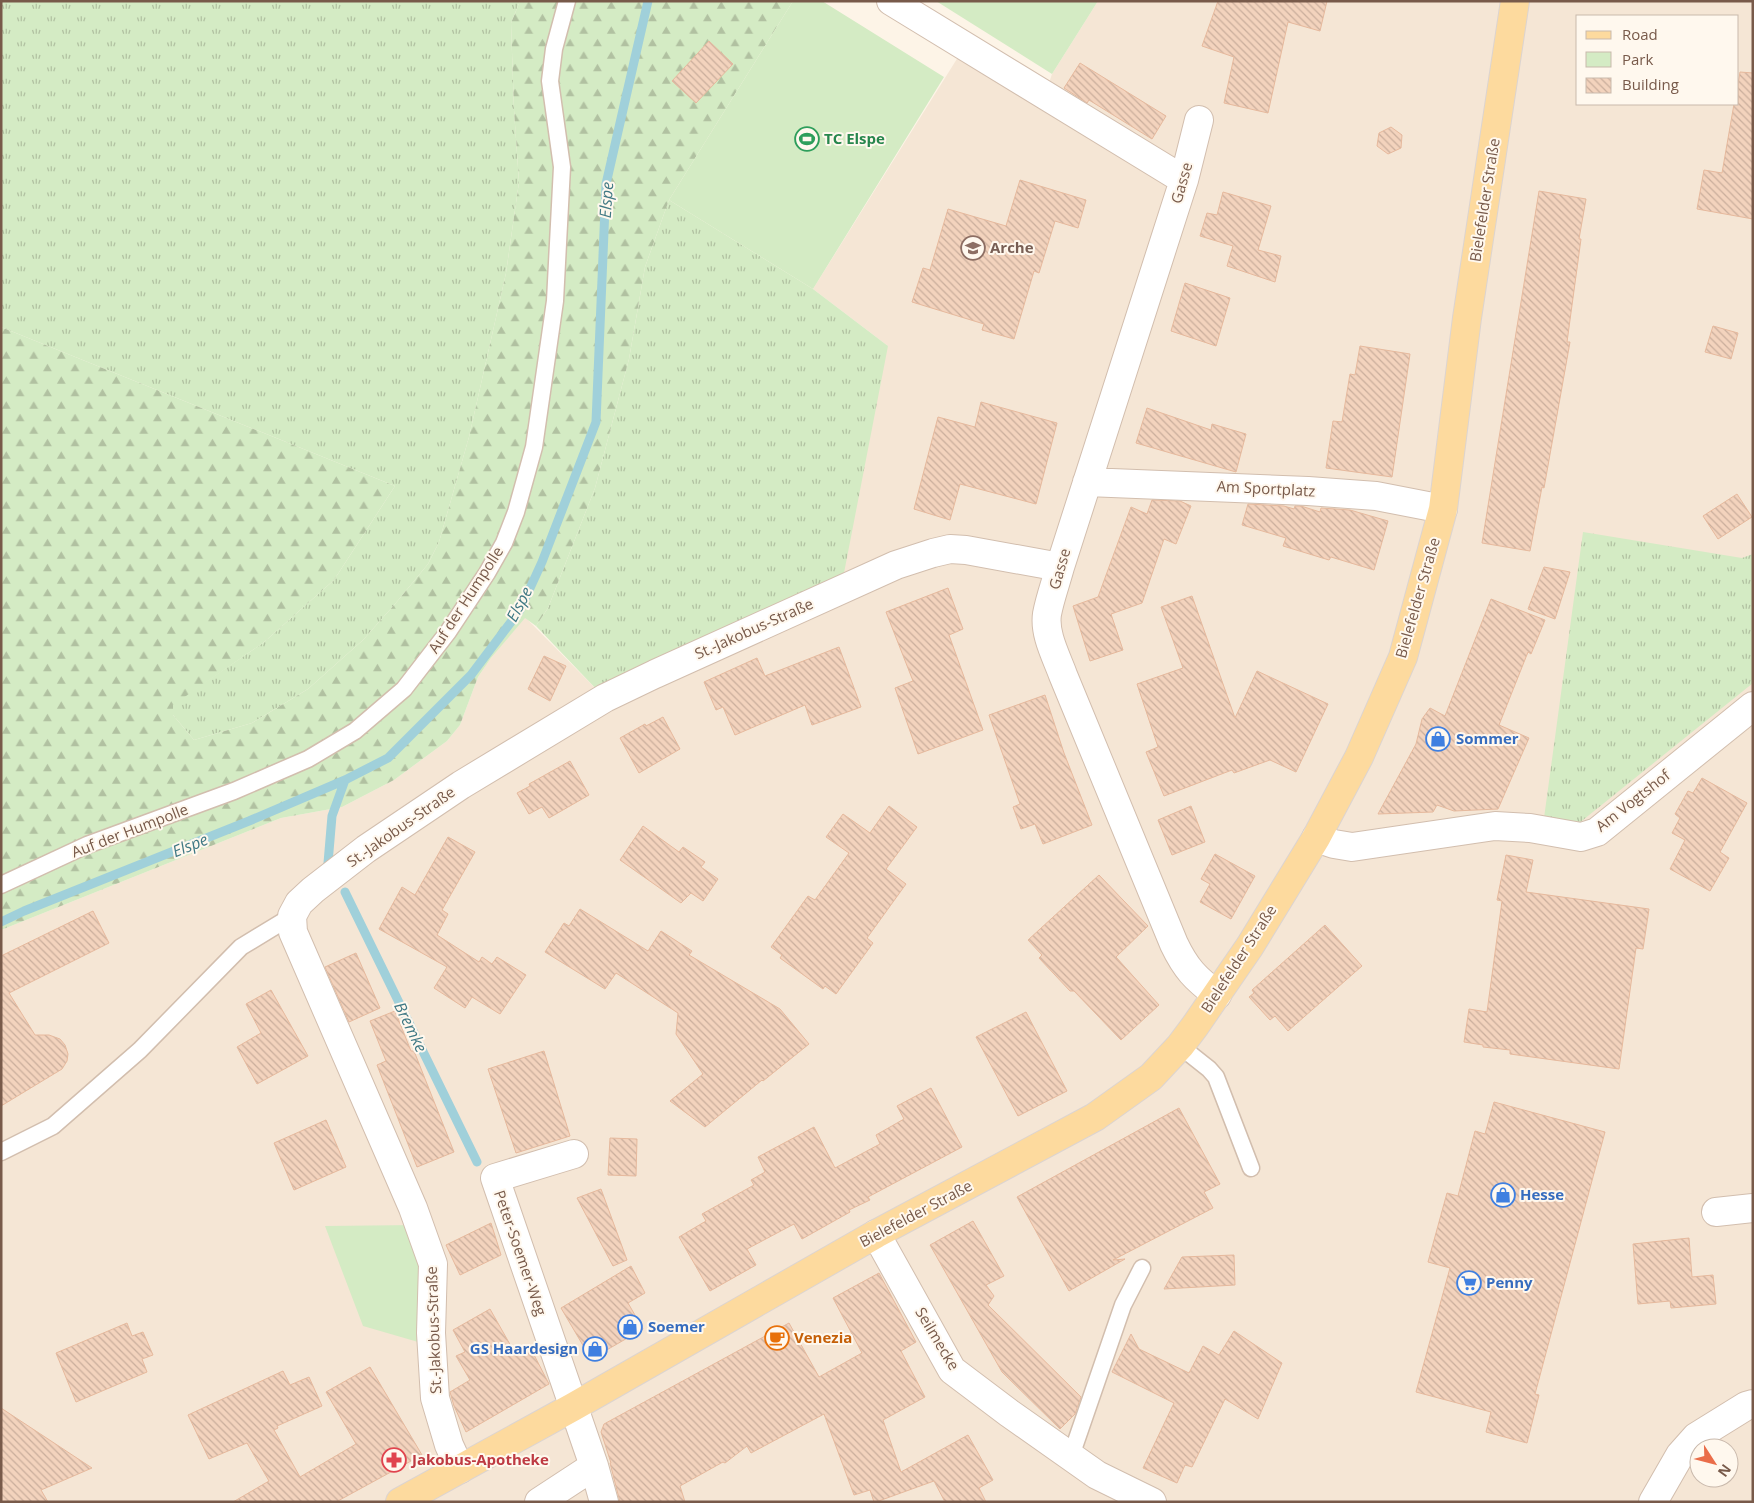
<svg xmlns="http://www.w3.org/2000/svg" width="1754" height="1503" viewBox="0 0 1754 1503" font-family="'Open Sans',sans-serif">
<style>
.residential{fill:#f5e6d5;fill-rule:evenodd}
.grass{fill:url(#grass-tufts)}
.forest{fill:url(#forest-firs)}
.park{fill:#d4ebc4}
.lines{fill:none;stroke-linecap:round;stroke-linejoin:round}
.stream{stroke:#a0d0da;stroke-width:9}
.building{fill:url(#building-back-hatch);stroke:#e6b99d}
.lane-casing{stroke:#d2beae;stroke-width:19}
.street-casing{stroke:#d2beae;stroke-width:30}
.primary-casing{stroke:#dcd4d0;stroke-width:30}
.lane{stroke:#fff;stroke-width:16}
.street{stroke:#fff;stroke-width:28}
.primary{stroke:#fdda9e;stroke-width:28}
.labels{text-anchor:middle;stroke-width:4;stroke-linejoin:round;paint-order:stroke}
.leisure-label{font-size:15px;font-weight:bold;fill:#27864d;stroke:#fff8ee;text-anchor:start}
.street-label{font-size:15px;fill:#785a4a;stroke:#fff8ee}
.education-label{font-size:15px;font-weight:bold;fill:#785e54;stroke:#fff8ee;text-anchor:start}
.shop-label{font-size:15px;font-weight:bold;fill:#366cbe;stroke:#fff8ee;text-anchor:start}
.food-label{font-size:15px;font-weight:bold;fill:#c56008;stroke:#fff8ee;text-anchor:start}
.health-label{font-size:15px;font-weight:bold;fill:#be3a42;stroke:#fff8ee;text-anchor:start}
.water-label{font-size:16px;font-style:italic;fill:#3f7884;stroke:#fff8ee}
</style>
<defs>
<pattern id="grass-tufts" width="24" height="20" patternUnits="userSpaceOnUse" patternTransform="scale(1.25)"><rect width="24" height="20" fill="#d4ebc4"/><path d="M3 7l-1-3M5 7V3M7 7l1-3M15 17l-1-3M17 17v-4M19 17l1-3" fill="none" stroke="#b1c1a1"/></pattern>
<pattern id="forest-firs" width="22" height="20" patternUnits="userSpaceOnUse" patternTransform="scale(1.25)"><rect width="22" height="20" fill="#d4ebc4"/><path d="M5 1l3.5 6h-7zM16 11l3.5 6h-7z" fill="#b1c1a1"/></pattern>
<pattern id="building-back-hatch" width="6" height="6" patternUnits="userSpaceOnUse" patternTransform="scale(1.25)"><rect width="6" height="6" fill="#f3d3bd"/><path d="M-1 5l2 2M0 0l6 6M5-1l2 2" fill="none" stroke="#caae9c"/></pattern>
</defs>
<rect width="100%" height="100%" fill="#fdf4e7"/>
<path class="residential" d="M1098 1H1753V1502H1V930L281 818 342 807 394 780 447 741 460 725 478 677 491 658 525 617 599 692 888 346 813 289 960 54 1042 104 1052 74ZM1578 16H1738V104H1578ZM1699 1448H1729V1478H1699Z"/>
<path class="grass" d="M1 1H520L511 23 514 110 519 182 506 273 469 437 439 542 428 564 395 604 363 640 308 689 252 723 194 740 173 715V704L263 643 334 580 395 486 1 327Z
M669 200 813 289 888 346 844 573 599 692 536 626 548 608 595 488 629 359 645 267Z
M1583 532 1742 558 1753 554V683L1578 824 1544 818Z"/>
<path class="forest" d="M520 1H793L669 200 645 267 629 359 595 488 548 608 536 626 525 618 491 658 478 677 460 725 447 741 394 780 342 807 281 818 1 930V327L395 486 334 580 263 643 173 705V715L194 740 252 723 308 689 363 640 395 604 428 564 439 542 469 437 506 273 519 182 514 110 511 23Z"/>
<path class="park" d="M793 1H822L944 77 813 289 669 200Z
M936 1H1098L1052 74Z
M416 1225 430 1263 425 1344 363 1326 325 1226Z"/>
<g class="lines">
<path class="stream" d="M328 863 332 816 345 780
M345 892 477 1162
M1 922 24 911 249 821 345 780 388 758 471 675 520 610 542 562 596 422 606 184 648 1"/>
</g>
<path class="building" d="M1218 1H1327L1320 31 1288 22 1268 113 1224 103 1234 57 1202 46Z
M709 41 733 64 696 103 672 81Z
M1080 63 1166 116 1152 139 1089 100 1087 103 1064 88Z
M1740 72 1753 73V219L1697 209 1704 170 1722 173 1734 104H1738V84Z
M1391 127 1402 135 1401 148 1388 154 1377 146 1379 133Z
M1020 180 1086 200 1078 228 1055 221 1039 273 1034 271 1014 339 982 330 984 324 912 302 923 268 930 270 948 209 1006 226Z
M1539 191 1586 199 1579 239H1581L1567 342H1570L1544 488 1542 487 1530 551 1482 543Z
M1223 192 1271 206 1258 250 1281 256 1275 282 1227 266 1233 246 1200 236 1207 213 1217 215Z
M1185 283 1230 298 1216 346 1171 331Z
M1713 326 1738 333 1731 359 1705 352Z
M1360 346 1410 354 1392 477 1326 468 1333 421 1342 422 1350 374 1355 375Z
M981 402 1057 423 1036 504 960 484 950 520 914 509 938 417 975 427Z
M1147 408 1211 430 1212 424 1246 434 1236 472 1136 443Z
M1737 494 1752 517 1718 539 1703 516Z
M1152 500 1180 501 1191 506 1176 544 1164 539 1142 603 1111 614 1123 650 1090 661 1073 606 1098 597 1131 507 1147 514Z
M1248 504 1284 506 1294 509 1295 506H1301L1320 512 1321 508 1350 510 1388 521 1374 570 1331 557 1329 560 1283 546 1286 538 1242 525Z
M1544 567 1570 572 1555 619 1528 609Z
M948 588 963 629 949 635 983 730 918 754 895 688 913 681 886 612Z
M1192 596 1235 718 1257 671 1328 704 1296 772 1270 760 1234 773 1232 770 1164 796 1146 752 1158 747 1137 684 1183 668 1161 607Z
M1491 599 1545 620 1531 654 1528 652 1499 725 1529 738 1498 809 1454 811 1437 805 1433 812 1378 814 1416 744 1422 719 1430 708 1445 716Z
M839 647 861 707 812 725 805 705 735 735 723 707 716 710 704 682 757 658 765 676Z
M544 656 566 666 550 701 528 689Z
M1045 695 1064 753 1092 825 1043 844 1035 824 1021 829 1013 807 1020 804 989 715Z
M663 717 680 749 639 773 620 738 645 724 646 726Z
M570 761 589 795 549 818 542 807 529 814 517 793 530 786 529 784Z
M1702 778 1747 803 1720 852 1729 858 1710 891 1670 869 1685 840 1672 833 1680 818 1675 814 1688 791 1693 793Z
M889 806 917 827 886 869 906 884 867 938 873 943 836 994 825 986 823 989 780 958 782 955 771 947 808 896 815 900 849 853 826 837 843 814 870 833Z
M1191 806 1205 842 1172 855 1158 820Z
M643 826 679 852 683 847 705 862 701 867 718 879 703 901 691 893 681 903 620 860Z
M448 837 475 852 442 910 448 914 437 935 479 962 482 957 492 964 497 957 526 975 500 1014 472 997 465 1008 434 988 447 967 379 929 402 887 415 895Z
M1215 854 1255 876 1231 919 1200 902 1210 884 1201 879Z
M1506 855 1533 860 1526 892 1649 909 1643 949 1636 948 1619 1069 1510 1054V1050L1483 1047V1045L1464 1042 1469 1009 1487 1012 1502 901 1497 900Z
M1099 875 1148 926 1116 957 1159 1005 1121 1040 1074 991H1070L1039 958 1042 955 1028 940Z
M580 909 648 951 661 931 692 951 689 955 780 1009 809 1044 763 1081 762 1080 705 1127 670 1101 703 1074 676 1034 678 1013 616 973 605 989 545 952 564 923 569 926Z
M93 911 109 943 9 993 35 1035H49L60 1039 65 1045 68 1054 67 1061 62 1069 1 1106V956Z
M1325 925 1362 966 1288 1031 1275 1016 1270 1020 1249 997 1254 993 1252 990Z
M356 953 380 1008 349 1022 325 967Z
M271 990 308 1056 257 1084 237 1047 261 1033 246 1004Z
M395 1011 411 1051H414L454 1152 417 1167 377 1065 386 1061 370 1021Z
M1026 1012 1067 1091 1018 1116 976 1037Z
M544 1051 570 1136 516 1153 488 1069Z
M931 1088 962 1147 868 1197 870 1200 849 1210 850 1212 802 1239 794 1224 747 1249 756 1265 710 1291 679 1237 706 1221 702 1214 754 1185 751 1180 765 1172 758 1157 814 1127 835 1168 880 1144 876 1135 904 1119 897 1106Z
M1494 1102 1605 1132 1535 1394 1539 1395 1527 1443 1486 1432 1491 1412 1416 1392 1450 1268 1428 1262 1447 1193 1458 1196 1475 1131 1485 1134Z
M1179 1108 1220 1184 1204 1192 1213 1208 1113 1260 1125 1259 1069 1291 1017 1197Z
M326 1120 346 1167 294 1190 274 1143Z
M610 1138 637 1139 636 1176 608 1175Z
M601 1189 627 1260 613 1266 577 1198Z
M973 1221 1004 1276 986 1285 994 1296 988 1305 1081 1397 1075 1414 1060 1429 1002 1372 930 1245Z
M491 1223 501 1255 460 1275 446 1245Z
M1689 1238 1692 1277 1713 1275 1716 1304 1671 1308 1670 1301 1638 1304 1633 1244Z
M1234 1255 1235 1285 1164 1289 1182 1257Z
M631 1266 645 1293 628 1303 643 1329 591 1359 561 1308Z
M879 1273 916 1342 901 1351 925 1397 883 1420 901 1472 968 1435 993 1480 979 1488 986 1502H945L934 1481 876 1502H874L870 1490 854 1495 824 1414 751 1453 747 1446 725 1463 723 1462 680 1486 685 1502H620L610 1463H611L601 1432 604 1424 789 1323 819 1377 862 1353 833 1298Z
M490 1309 516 1355 530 1347 549 1384 466 1432 454 1406 450 1392 470 1380 456 1356 465 1352 453 1330Z
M127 1323 132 1336 143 1332 153 1355 142 1359 147 1372 76 1402 56 1353Z
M1234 1331 1282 1363 1258 1419 1225 1399 1192 1467 1185 1465 1177 1483 1143 1468 1174 1403 1112 1372 1131 1334 1139 1349 1189 1373 1203 1346 1219 1355Z
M370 1367 422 1455 336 1502H233L269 1481 247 1443 209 1459 188 1415 283 1371 290 1385 309 1377 322 1406 277 1426 278 1428 274 1430 300 1477 356 1444 326 1392Z
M1 1408 92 1468 41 1490 48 1502H1Z"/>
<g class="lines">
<g class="lane-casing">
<path id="lane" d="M1 885 87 845 234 791 308 759 355 731 404 689 448 632 487 573 504 543 516 512 534 447 555 301 562 167 550 81 554 49 567 1
M1180 1046 1209 1069 1216 1077 1251 1168
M1 1152 53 1126 140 1050 241 947 292 916
M1071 1456 1123 1305 1142 1268"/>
</g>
<g class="street-casing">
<path id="street" d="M891 1 1184 180
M1199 120 1184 180 1060 567C1056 582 1050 598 1047 614 1044 634 1056 656 1063 675L1174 944C1186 969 1195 978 1217 995
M1087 482 1308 491 1376 496 1443 509
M1316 838 1334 844 1352 847 1495 826 1530 828 1581 837 1597 832 1753 706
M574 1154 495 1178 594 1466 604 1502
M1716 1212 1753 1208
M876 1234 952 1370 1009 1413 1097 1475 1152 1502
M460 1469 449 1445 435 1398 431 1333 433 1264 413 1208 293 932 292 916 299 903 313 890 366 849 461 785 605 698 655 674 896 565 933 553 950 549 966 550 1060 567
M539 1502 594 1466
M1653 1502 1680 1455 1696 1437 1746 1406 1753 1404"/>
</g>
<g class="primary-casing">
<path id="primary" d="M400 1502 573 1407 876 1234 1095 1117 1151 1077 1180 1046 1195 1026 1250 946 1316 838 1359 757 1403 657 1443 509 1467 318 1515 1"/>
</g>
<use href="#lane" class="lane"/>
<use href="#street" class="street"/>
<use href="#primary" class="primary"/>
</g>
<defs>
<g id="stadium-ring" transform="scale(1.25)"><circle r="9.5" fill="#fff8ee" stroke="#2e9e5b" stroke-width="1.5"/><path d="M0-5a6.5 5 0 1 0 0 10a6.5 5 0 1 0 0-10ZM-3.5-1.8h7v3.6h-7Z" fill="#2e9e5b"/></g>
<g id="school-ring" transform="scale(1.25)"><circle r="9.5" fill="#fff8ee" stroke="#8d6e63" stroke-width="1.5"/><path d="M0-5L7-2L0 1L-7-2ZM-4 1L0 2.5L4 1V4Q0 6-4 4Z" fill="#8d6e63"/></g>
<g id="shop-ring" transform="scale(1.25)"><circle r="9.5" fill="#fff8ee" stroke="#3f7fe0" stroke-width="1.5"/><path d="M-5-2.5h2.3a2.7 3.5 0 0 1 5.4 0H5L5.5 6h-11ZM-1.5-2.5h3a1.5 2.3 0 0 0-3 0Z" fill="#3f7fe0"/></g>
<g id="supermarket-ring" transform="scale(1.25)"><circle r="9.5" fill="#fff8ee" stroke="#3f7fe0" stroke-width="1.5"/><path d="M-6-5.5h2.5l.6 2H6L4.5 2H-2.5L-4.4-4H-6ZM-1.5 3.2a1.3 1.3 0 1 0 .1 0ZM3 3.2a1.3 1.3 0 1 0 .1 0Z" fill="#3f7fe0"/></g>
<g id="cafe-ring" transform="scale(1.25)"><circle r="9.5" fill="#fff8ee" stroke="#e8710a" stroke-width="1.5"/><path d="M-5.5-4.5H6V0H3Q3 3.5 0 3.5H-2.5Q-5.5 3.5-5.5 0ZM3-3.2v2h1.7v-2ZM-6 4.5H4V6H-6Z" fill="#e8710a"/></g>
<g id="pharmacy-ring" transform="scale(1.25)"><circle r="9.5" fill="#fff8ee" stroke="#e0444e" stroke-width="1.5"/><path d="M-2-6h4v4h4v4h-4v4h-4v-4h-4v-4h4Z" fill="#e0444e"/></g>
</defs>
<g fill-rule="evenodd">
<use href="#stadium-ring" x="807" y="139"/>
<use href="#school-ring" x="973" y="248"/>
<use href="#shop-ring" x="1438" y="739"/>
<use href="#shop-ring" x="1503" y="1195"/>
<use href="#supermarket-ring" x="1469" y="1283"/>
<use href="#shop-ring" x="630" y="1327"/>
<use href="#cafe-ring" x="777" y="1338"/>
<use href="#shop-ring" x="595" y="1349"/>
<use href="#pharmacy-ring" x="394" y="1460"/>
</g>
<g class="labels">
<g class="leisure-label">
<text x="824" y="144">TC Elspe</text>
</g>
<g class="street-label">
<text transform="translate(1182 183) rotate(-74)" y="5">Gasse</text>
<text transform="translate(1485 200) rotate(-81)" y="5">Bielefelder Straße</text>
<text transform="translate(1266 489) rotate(3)" y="5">Am Sportplatz</text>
<text transform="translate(1060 569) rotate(-74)" y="5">Gasse</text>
<text transform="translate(1418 598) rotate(-74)" y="5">Bielefelder Straße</text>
<text transform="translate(466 600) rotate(-57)" y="5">Auf der Humpolle</text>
<text transform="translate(754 629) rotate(-24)" y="5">St.-Jakobus-Straße</text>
<text transform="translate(1633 801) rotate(-38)" y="5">Am Vogtshof</text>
<text transform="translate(401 827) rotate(-35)" y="5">St.-Jakobus-Straße</text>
<text transform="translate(130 831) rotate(-21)" y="5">Auf der Humpolle</text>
<text transform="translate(1239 959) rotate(-57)" y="5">Bielefelder Straße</text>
<text transform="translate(916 1214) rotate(-28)" y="5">Bielefelder Straße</text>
<text transform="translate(520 1253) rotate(71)" y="5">Peter-Soemer-Weg</text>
<text transform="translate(434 1330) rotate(-92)" y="5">St.-Jakobus-Straße</text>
<text transform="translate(937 1339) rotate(59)" y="5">Seilmecke</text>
</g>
<g class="education-label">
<text x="990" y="253">Arche</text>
</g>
<g class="shop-label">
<text x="1456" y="744">Sommer</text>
<text x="1520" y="1200">Hesse</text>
<text x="1486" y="1288">Penny</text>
<text x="648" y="1332">Soemer</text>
<text x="578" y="1354" text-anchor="end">GS Haardesign</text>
</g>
<g class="food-label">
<text x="794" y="1343">Venezia</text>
</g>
<g class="health-label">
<text x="412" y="1465">Jakobus-Apotheke</text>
</g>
<g class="water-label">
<text transform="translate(606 200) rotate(-86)" y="6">Elspe</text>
<text transform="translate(519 604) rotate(-62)" y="6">Elspe</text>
<text transform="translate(190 845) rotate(-22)" y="6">Elspe</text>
<text transform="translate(411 1027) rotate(64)" y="6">Bremke</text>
</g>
</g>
<rect width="1754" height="1503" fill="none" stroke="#785a4a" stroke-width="5"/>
<rect x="1576" y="15" width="162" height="90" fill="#fff8ee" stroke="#c9b9ac"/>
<rect x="1586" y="31" width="25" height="8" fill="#fdda9e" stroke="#c9b9ac"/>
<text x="1622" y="40" font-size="15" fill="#785a4a">Road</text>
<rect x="1586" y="52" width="25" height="15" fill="#d4ebc4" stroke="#c9b9ac"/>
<text x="1622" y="65" font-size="15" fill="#785a4a">Park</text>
<rect x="1586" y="78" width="25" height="15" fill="url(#building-back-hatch)" stroke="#c9b9ac"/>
<text x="1622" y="90" font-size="15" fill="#785a4a">Building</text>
<g transform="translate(1714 1463) rotate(126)"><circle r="24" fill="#fff8ee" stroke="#c9b9ac"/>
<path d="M0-4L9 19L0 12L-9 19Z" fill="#ea6d49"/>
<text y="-8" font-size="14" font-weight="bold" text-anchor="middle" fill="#785a4a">N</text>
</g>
</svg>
